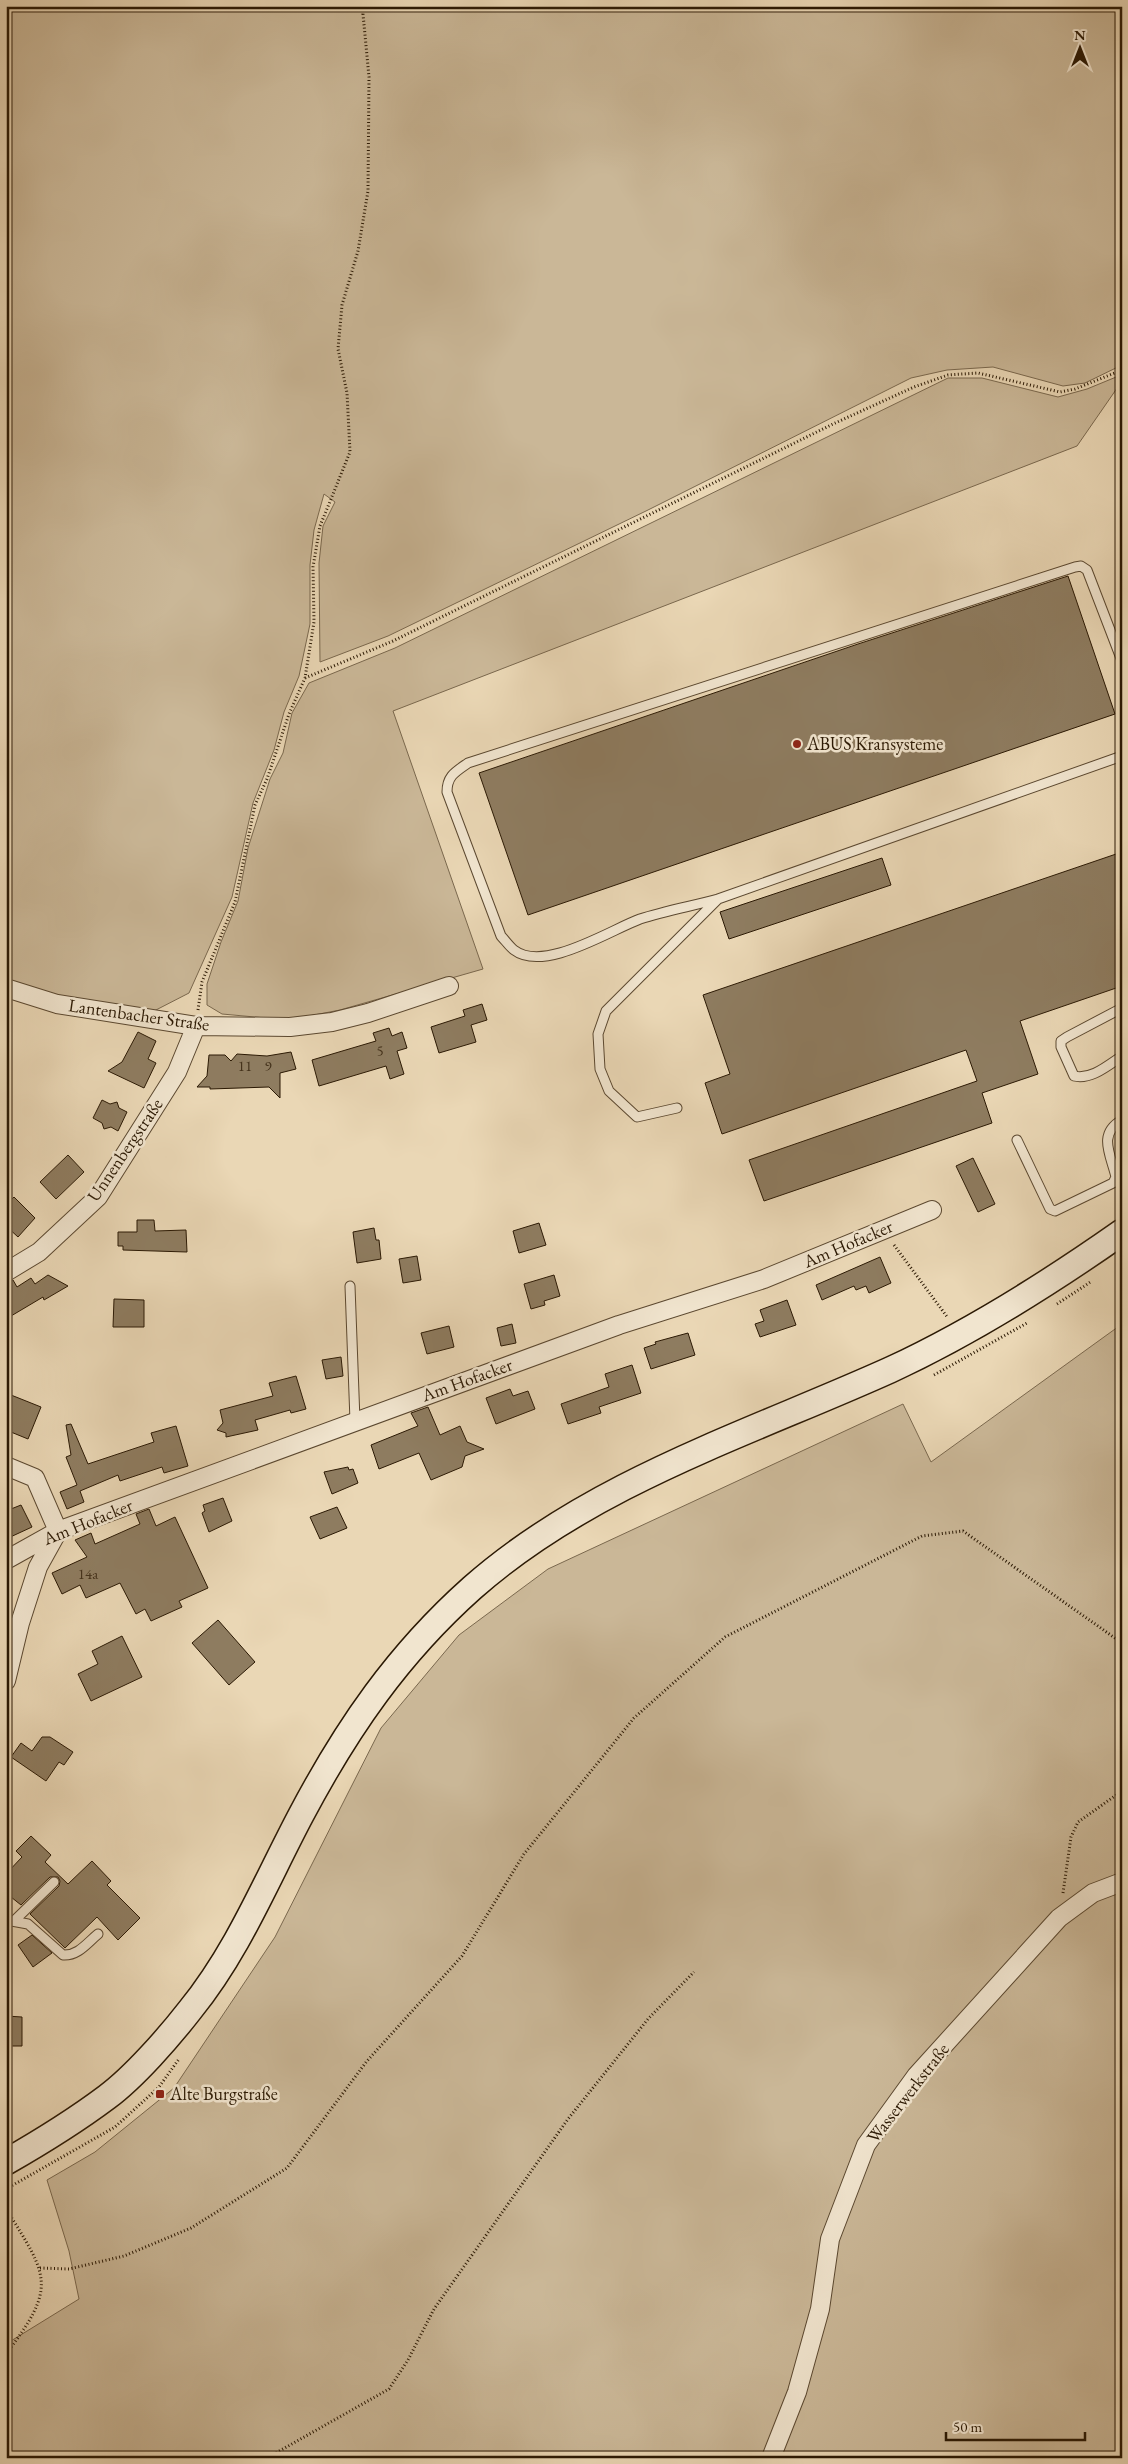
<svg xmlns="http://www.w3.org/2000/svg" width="1128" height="2464" viewBox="0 0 1128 2464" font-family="'EB Garamond',serif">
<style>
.green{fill:#cab797;stroke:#7a684e}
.building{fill:#8e7c60;stroke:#2b1904}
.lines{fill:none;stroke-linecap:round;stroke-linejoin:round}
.lane-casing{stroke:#5b4830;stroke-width:11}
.street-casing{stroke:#5b4830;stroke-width:20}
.secondary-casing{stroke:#2b1904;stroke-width:28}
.path{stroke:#2b1904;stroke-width:3;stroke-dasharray:1 2.5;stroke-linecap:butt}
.lane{stroke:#f1e5cf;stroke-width:9}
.street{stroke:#f1e5cf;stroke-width:18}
.secondary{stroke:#f1e5cf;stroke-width:25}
.poi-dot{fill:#8f2418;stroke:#f1e5cf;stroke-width:2}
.labels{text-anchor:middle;stroke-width:5;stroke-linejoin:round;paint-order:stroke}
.number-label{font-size:15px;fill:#44321b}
.poi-label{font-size:18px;fill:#2b1904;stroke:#f1e5cf;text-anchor:start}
.street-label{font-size:18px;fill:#2b1904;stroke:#f1e5cf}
</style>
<rect width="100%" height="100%" fill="#ead7b5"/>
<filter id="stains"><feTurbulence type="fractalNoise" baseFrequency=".004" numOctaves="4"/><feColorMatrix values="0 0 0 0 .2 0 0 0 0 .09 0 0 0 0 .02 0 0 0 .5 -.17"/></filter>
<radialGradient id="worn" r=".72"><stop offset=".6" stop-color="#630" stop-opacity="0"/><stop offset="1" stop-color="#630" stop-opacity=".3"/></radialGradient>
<path class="green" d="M6 6H1122V365L1085 383 1063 386 993 367 947 370 911 378 648 510 388 636 320 662 319 563 323 526 335 502 324 494 314 530 310 565V624L299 676 284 712 274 750 253 803 232 897 189 993 154 1011 60 997 6 981Z
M1121 375 1122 381 1077 446 393 711 483 969 340 1010 288 1020 222 1014 207 1005V984L221 942 238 901 248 848 270 779 283 753 292 713 309 683 395 648 948 378H982L1058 397 1087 389Z
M1122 1324V2458H6V2344L79 2299 69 2251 47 2180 95 2152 174 2088 275 1937 381 1728 459 1635 548 1569 903 1404 931 1462Z"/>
<path class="building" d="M1068 576 1115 714 528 915 479 773 858 644Z
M1122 852V986L1020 1021 1038 1074 982 1093 992 1123 764 1201 749 1160 977 1081 966 1050 722 1134 705 1083 730 1074 703 995Z
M882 858 891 885 729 939 720 912Z
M482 1004 487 1020 471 1025 476 1042 439 1053 431 1027 465 1016 463 1010Z
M389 1028 392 1036 402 1032 407 1048 397 1051 404 1074 390 1079 386 1066 319 1086 312 1060 376 1041 373 1033Z
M138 1032 156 1041 148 1059 156 1063 144 1088 108 1071 122 1062Z
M291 1052 296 1069 280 1073V1098L269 1087 210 1089V1087H197L207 1076 209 1055H225L231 1061 237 1054 267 1056Z
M102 1100 110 1104 117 1102 119 1108 127 1112 118 1131 111 1127 104 1129 102 1123 93 1118Z
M68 1155 84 1172 56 1199 40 1182Z
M973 1158 995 1204 978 1212 956 1166Z
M14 1197 35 1218 18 1237 6 1226V1205Z
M137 1220H154L155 1231 186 1230 187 1252 123 1250V1246H118V1232H137Z
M539 1223 546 1245 519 1253 513 1231Z
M374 1228 376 1240H379L381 1259 357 1263 353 1232Z
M417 1256 421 1280 403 1283 399 1259Z
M880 1257 891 1283 869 1293 866 1286 856 1290 854 1286 822 1300 816 1285Z
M48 1275 68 1286 44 1300 43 1297 6 1319V1283L13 1280 17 1287 31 1278 35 1284Z
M554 1275 560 1296 544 1301 545 1305 531 1309 524 1284Z
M114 1299 144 1300V1327H113Z
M787 1300 796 1325 760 1337 755 1324 764 1321 760 1310Z
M512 1324 516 1343 501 1346 497 1328Z
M449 1326 454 1347 427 1354 421 1333Z
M688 1333 695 1355 651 1369 644 1348 656 1344 655 1342Z
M341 1357 343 1376 326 1379 322 1360Z
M632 1365 641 1393 599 1407 601 1413 568 1424 561 1404 609 1387 605 1374Z
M296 1376 306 1409 291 1413 290 1410 255 1420 258 1430 226 1437V1433L217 1430 223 1423 220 1410 273 1396 269 1383Z
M510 1389 513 1396 528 1391 535 1409 496 1424 486 1398Z
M6 1393 41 1407 28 1439 6 1430Z
M428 1407 440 1435 460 1426 467 1442 484 1449 465 1456 462 1467 431 1480 419 1453 379 1469 371 1445 418 1426 411 1413Z
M71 1424 88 1464 154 1442 151 1433 176 1426 188 1466 164 1473 162 1467 120 1481 118 1475 80 1491 84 1502 67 1509 60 1492 77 1485 66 1457 71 1455 66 1425Z
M348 1467 349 1470 353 1469 358 1483 332 1494 324 1472Z
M223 1498 232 1521 209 1532 202 1513 205 1511 203 1505Z
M21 1505 32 1527 6 1539V1511Z
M337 1507 347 1528 320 1539 310 1517Z
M149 1509 156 1526 175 1517 208 1588 179 1601 182 1607 151 1621 145 1609 136 1614 120 1583 86 1598 80 1585 62 1594 52 1573 87 1557 75 1540 91 1533 95 1544 140 1524 136 1514Z
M218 1620 255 1662 229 1685 192 1643Z
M122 1636 142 1677 91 1701 78 1674 98 1664 92 1651Z
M42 1737H50L73 1752 64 1765 59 1762 46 1781 11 1757 21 1743 32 1751Z
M31 1836 51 1855 45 1862 68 1884 92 1861 111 1881 107 1885 140 1918 118 1940 97 1917 65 1948 30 1914 59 1886 60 1881 58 1877H50L21 1905 6 1893V1874L22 1857 16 1851Z
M32 1935 52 1953 33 1967 18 1945Z
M6 2016 22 2017V2046H6Z"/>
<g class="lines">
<g class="lane-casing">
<path id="lane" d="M718 899C692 906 665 911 640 919 610 930 544 973 514 950 509 946 505 940 501 936L447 792C447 776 455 772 468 763L1075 567 1081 566 1087 570 1122 661
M1122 1008 1067 1037 1061 1041V1047L1074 1076C1091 1080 1107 1066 1122 1056
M677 1108 637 1117 609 1091 600 1069 598 1034 606 1011 718 899 1122 756
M1017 1140 1050 1209 1055 1211 1113 1183 1116 1177C1111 1155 1097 1134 1122 1120
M350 1286 355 1421
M6 1920 28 1924 63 1955C78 1956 87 1943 98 1934
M15 1920 54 1882"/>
</g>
<g class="street-casing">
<path id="street" d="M6 988 57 1004 196 1026 290 1027 332 1022 368 1013 449 986
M6 1272 39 1252 98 1197 177 1072 196 1026
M6 1466 35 1478 58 1531 38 1567 20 1623 6 1681
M6 1560 58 1531 619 1325 764 1279 932 1210
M771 2458 797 2392 820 2309 830 2239 866 2145 916 2076 1059 1918 1093 1893 1122 1882"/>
</g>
<g class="secondary-casing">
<path id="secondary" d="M6 2162C41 2142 75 2121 107 2097 134 2077 169 2037 190 2010 238 1951 266 1881 301 1815 347 1728 398 1654 472 1588 591 1483 748 1434 890 1370 972 1332 1048 1284 1122 1232"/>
</g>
<path class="path" d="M305 678 393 641 833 424 914 387 948 375 978 373 1060 392 1075 389 1122 370
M198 1010 202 982 235 902 255 805 267 779 289 714 305 678 314 622 313 567 320 526 350 452 347 393 338 349 342 305 358 251 368 191 369 77 363 14 364 6
M894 1245 948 1318
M1057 1304 1092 1281
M934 1375 1027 1323
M1063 1893 1071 1837 1078 1822 1122 1791
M6 2189 115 2127 159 2087 179 2059
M6 2209C49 2277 57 2287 6 2354
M40 2268 69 2269 124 2256 191 2228 287 2168 367 2061 462 1956 524 1854 634 1718 725 1637 922 1536 963 1531 1122 1643
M267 2458 389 2389 408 2360 434 2309 568 2119 648 2019 694 1972"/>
<use href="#lane" class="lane"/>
<use href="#street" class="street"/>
<use href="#secondary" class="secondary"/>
</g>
<g class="poi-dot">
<circle cx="797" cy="744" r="5"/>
<rect x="155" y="2089" width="10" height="10" rx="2.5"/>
</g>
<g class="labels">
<g class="number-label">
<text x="380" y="1056">5</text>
<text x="245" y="1071">11</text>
<text x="268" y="1071">9</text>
<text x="88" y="1579">14a</text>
</g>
<g class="poi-label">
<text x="807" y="750">ABUS Kransysteme</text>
<text x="170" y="2100">Alte Burgstraße</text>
</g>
<g class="street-label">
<text transform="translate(139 1015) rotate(8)" y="6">Lantenbacher Straße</text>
<text transform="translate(125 1150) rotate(-56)" y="6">Unnenbergstraße</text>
<text transform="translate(848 1244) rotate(-23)" y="6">Am Hofacker</text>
<text transform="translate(467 1380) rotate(-20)" y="6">Am Hofacker</text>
<text transform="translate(88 1522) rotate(-22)" y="6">Am Hofacker</text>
<text transform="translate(908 2093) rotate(-52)" y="6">Wasserwerkstraße</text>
</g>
</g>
<rect width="1128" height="2464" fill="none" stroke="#ead7b5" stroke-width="25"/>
<rect x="8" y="8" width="1113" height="2449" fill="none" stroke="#2b1904" stroke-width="2.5"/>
<rect x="12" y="12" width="1103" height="2439" fill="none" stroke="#2b1904"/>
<g transform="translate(1080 48)" stroke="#f1e5cf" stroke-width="4" paint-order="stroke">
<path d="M0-4L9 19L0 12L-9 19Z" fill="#2b1904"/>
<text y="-8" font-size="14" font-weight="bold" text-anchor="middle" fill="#2b1904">N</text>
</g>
<path d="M946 2432v8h139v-8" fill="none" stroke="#2b1904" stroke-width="2.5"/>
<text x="953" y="2432" font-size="15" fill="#2b1904" stroke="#f1e5cf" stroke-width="4" paint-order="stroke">50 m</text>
<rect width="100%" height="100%" filter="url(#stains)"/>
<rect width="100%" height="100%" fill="url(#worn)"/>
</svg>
